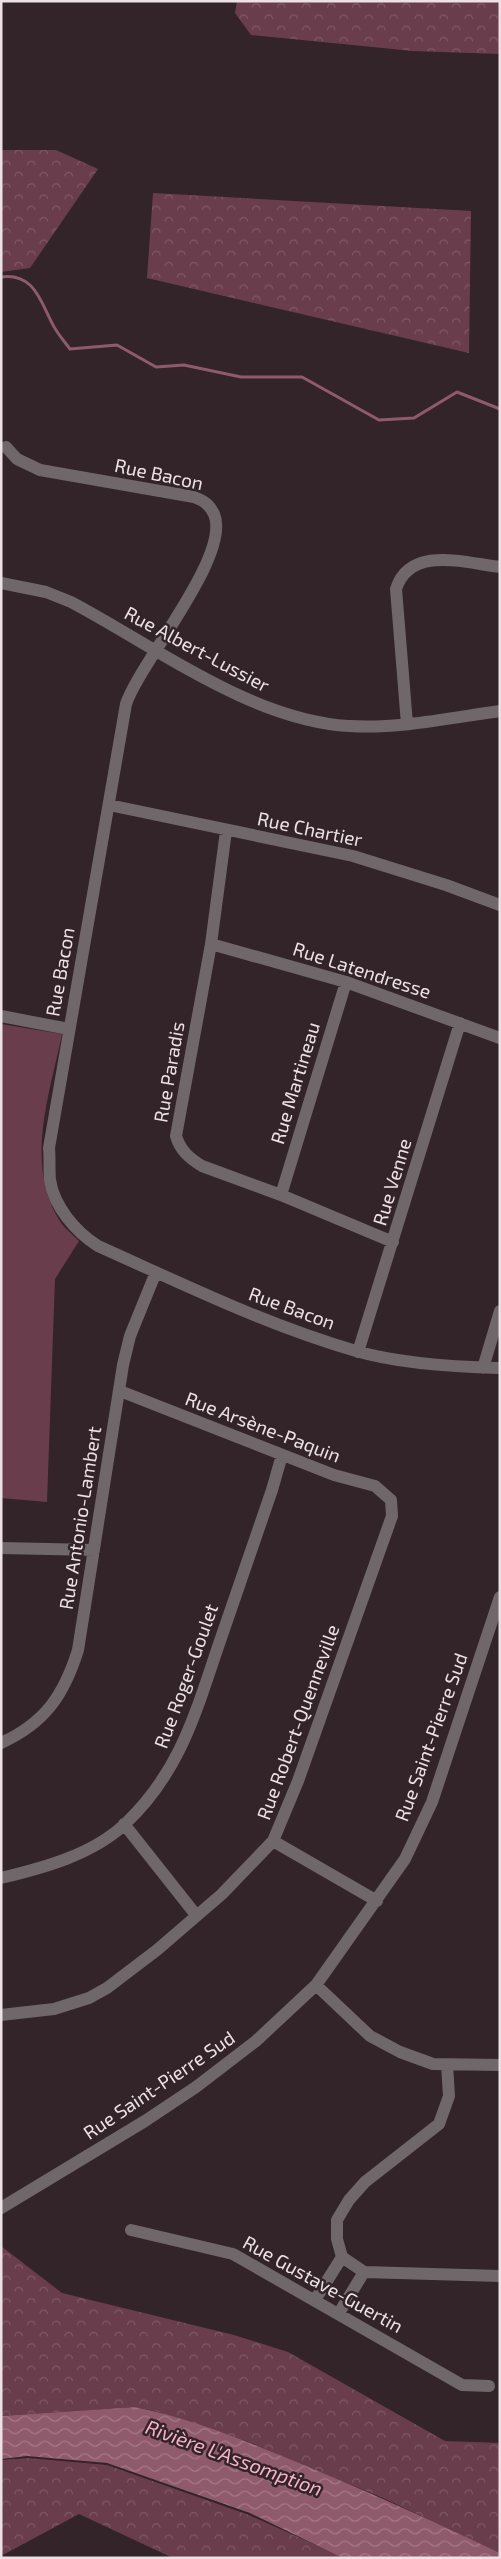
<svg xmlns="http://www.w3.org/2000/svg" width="501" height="2559" viewBox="0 0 501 2559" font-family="'Exo 2',sans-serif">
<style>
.forest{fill:url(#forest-crowns)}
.green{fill:#6a3d4d}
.water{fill:url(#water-waves)}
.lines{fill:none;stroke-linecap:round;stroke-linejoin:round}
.stream{stroke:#905a6d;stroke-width:3}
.minor{stroke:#6f676a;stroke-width:12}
.labels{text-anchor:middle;stroke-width:5;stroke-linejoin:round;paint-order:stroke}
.street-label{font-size:19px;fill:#ece1e4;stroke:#332429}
.water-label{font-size:20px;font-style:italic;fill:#f6b2c9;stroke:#332429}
</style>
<defs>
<pattern id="forest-crowns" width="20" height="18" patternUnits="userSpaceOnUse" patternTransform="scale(1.25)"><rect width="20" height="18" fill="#6a3d4d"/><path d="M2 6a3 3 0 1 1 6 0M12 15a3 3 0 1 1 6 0" fill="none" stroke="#7f5966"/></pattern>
<pattern id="water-waves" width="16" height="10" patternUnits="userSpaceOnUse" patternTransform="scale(1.25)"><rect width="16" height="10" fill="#905a6d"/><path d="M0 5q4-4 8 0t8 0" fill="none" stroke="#a57989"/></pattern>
</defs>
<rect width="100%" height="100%" fill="#332429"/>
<path class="forest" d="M237 1H500V54L413 51 251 35 235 13Z
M1 150H56L98 169 30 268 1 272Z
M153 193 471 211 469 353 147 278Z
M1 2246 62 2293 234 2335 288 2352 445 2441 500 2443V2553L383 2498 246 2441 158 2412 135 2407 1 2416Z
M28 2458 107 2465 249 2515 345 2558H173L79 2514 1 2556V2460Z"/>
<path class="green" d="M1 1024 62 1034C50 1093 25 1162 58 1218 63 1227 72 1234 79 1241L55 1279 47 1502 1 1498Z"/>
<path class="water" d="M135 2407C189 2418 241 2439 292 2460 362 2489 431 2520 500 2553V2558H343L250 2513 107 2463 27 2456 1 2459V2416Z"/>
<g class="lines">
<path class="stream" d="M1 277C34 273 40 300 52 323 56 332 64 341 70 349L117 345 156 367 184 365 241 377H302L379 420 414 418 457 392 500 409"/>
<path class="minor" d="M6 447 17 459 40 470 194 497C204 501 209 504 214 514 232 555 140 662 126 704L49 1148C50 1158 49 1170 50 1180 54 1207 76 1232 98 1246 183 1284 266 1325 356 1351 397 1363 457 1367 500 1368
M1 583 46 592 71 602C156 647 251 720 349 726 399 729 450 718 500 711
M407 724 396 589C410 545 465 563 500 567
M109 805 353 856 446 885 500 905
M226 831 211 944 176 1136C180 1150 189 1158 202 1166L281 1195 393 1242
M211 944 346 982 500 1038
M1 1016 69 1029
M281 1195 346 982
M358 1352 460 1023
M483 1368 500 1311
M1 1548 94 1550
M1 1743C45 1723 64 1695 78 1650L123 1365 130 1336 156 1272
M124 1824 196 1915
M273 1841 377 1901
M1 1878C43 1868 92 1855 125 1824 181 1771 196 1711 220 1641 237 1591 255 1540 272 1490L282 1455
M316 1985 370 2036 400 2052 433 2064 500 2065
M1 2015 54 2009 89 1998 107 1988 157 1950 222 1894 273 1841 298 1781 392 1516 391 1500 375 1486 334 1475 120 1391
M447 2065 449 2096 439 2124 365 2182 349 2200 337 2220V2239L342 2257 364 2272 500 2276
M1 2208 145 2121 196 2087 256 2041 316 1985 405 1859 432 1802 500 1597
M131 2230 233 2254 462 2385 489 2386
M315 2300 342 2257
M339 2313 364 2272"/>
</g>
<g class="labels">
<g class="street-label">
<text transform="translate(159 474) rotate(12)" y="7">Rue Bacon</text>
<text transform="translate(197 649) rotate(28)" y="7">Rue Albert-Lussier</text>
<text transform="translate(310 829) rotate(12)" y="7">Rue Chartier</text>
<text transform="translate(362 970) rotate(18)" y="7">Rue Latendresse</text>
<text transform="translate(60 972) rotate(-80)" y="7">Rue Bacon</text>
<text transform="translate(169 1072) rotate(-80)" y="7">Rue Paradis</text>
<text transform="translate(295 1083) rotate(-73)" y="7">Rue Martineau</text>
<text transform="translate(392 1182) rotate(-73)" y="7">Rue Venne</text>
<text transform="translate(292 1308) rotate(20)" y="7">Rue Bacon</text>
<text transform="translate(263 1427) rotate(21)" y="7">Rue Arsène-Paquin</text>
<text transform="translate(80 1518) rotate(-81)" y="7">Rue Antonio-Lambert</text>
<text transform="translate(186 1676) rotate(-70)" y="7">Rue Roger-Goulet</text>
<text transform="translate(298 1722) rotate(-70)" y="7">Rue Robert-Quenneville</text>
<text transform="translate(431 1737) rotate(-70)" y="7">Rue Saint-Pierre Sud</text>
<text transform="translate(159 2085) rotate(-34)" y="7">Rue Saint-Pierre Sud</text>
<text transform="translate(323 2284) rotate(29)" y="7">Rue Gustave-Guertin</text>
</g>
<g class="water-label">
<text transform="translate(234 2458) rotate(20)" y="7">Rivière L'Assomption</text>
</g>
</g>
<rect width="501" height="2559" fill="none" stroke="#ece1e4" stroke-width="5"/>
</svg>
